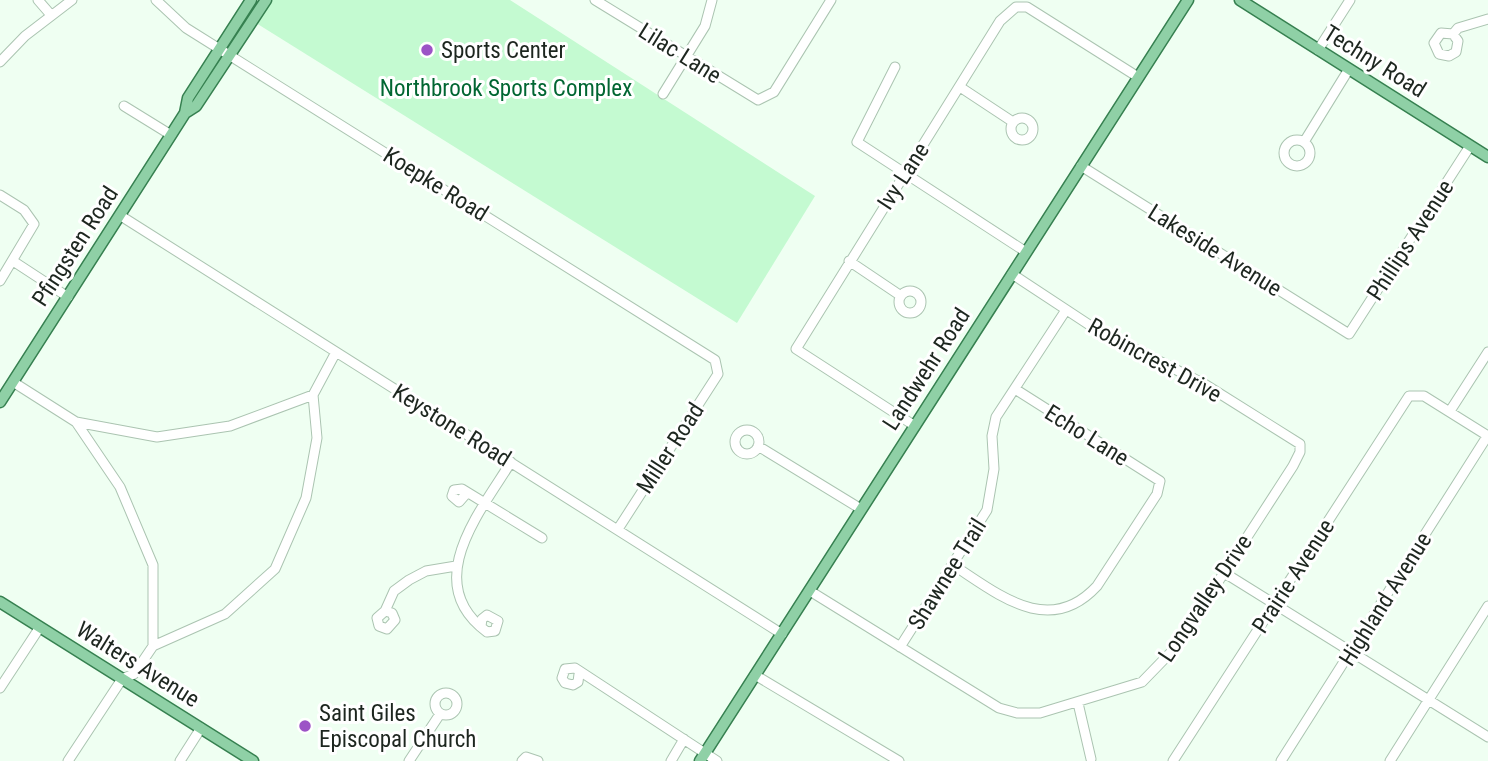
<svg xmlns="http://www.w3.org/2000/svg" width="1488" height="761" viewBox="0 0 1488 761" font-family="'Roboto Condensed',sans-serif">
<style>
.green{fill:#c4fad1}
.lines{fill:none;stroke-linecap:round;stroke-linejoin:round}
.minor-casing{stroke:#abc4b1;stroke-width:11}
.major-casing{stroke:#368050;stroke-width:13}
.minor{stroke:#fff;stroke-width:9}
.major{stroke:#8fd0a6;stroke-width:10}
.poi-dot{fill:#9c53c6;stroke:#fff;stroke-width:2.5}
.labels{text-anchor:middle;stroke-width:6;stroke-linejoin:round;paint-order:stroke}
.poi-label{font-size:23px;fill:#1d261f;stroke:#fff;text-anchor:start}
.street-label{font-size:23px;fill:#1d261f;stroke:#fff}
.park-label{font-size:23px;fill:#016632;stroke:#fff}
</style>
<rect width="100%" height="100%" fill="#effff2"/>
<path class="green" d="M270 0H510L815 196 737 323 256 23Z"/>
<g class="lines">
<g class="minor-casing">
<path id="minor" d="M38 0 51 15
M156 0 186 28 715 360 718 374 618 529
M595 0 758 100 774 92 831 0
M1453 34 1458 41 1456 52 1449 56 1439 54 1434 43 1441 33 1453 34 1458 28 1488 19
M1318 50 1350 0
M0 62 25 36 72 0
M895 67 857 142 1026 252
M960 87 1013 122
M663 94 705 26 712 0
M124 106 171 135
M1011 129a11 11 0 1 1 22 0a11 11 0 1 1-22 0Z
M1284 153a13 13 0 1 1 26 0a13 13 0 1 1-26 0Z
M1304 142 1349 69
M1081 166 1349 334 1470 146
M0 195 24 210 34 224 0 281
M121 216 782 634
M13 261 68 297
M849 261 901 296
M899 302a11 11 0 1 1 22 0a11 11 0 1 1-22 0Z
M13 382 76 422 120 487 153 565V646
M1450 411 1488 352
M76 422 157 437 230 426 313 395
M915 426 796 349 1000 21 1016 7H1027L1138 77
M735 442a12 12 0 1 1 24 0a12 12 0 1 1-24 0Z
M758 446 861 509
M466 494 459 502 452 496 454 490 462 489 542 538
M953 565C998 594 1049 638 1097 586L1157 494 1160 481 1015 389
M1223 572 1488 737
M810 591 999 708 1017 713H1040L1142 682 1176 647 1293 466 1300 452V444L1206 385 1094 328 1012 274
M385 611 392 613 395 620 387 629 379 626 377 618 385 611 394 591 409 580 426 571 456 566
M481 626 482 619 487 615 498 621 495 631 487 632C420 583 480 512 511 462
M900 647 987 510 994 469 992 436 996 417 1066 310
M579 674 578 682 573 685 565 683 562 678 565 669 575 668 717 761
M755 675 899 761
M0 688 40 627
M435 704a11 11 0 1 1 22 0a11 11 0 1 1-22 0Z
M1078 703 1091 759
M68 761 122 679 134 674 153 646 225 614 275 569 306 498 317 438 313 395 336 352
M180 761 201 728
M409 761 440 714
M522 761 526 757 538 761
M671 761 684 739
M1173 761 1409 396H1424L1488 436
M1281 761 1488 435
M1390 761 1488 606"/>
</g>
<g class="major-casing">
<path id="major" d="M1240 0 1488 157
M185 113 196 106 266 0
M0 402 171 135 185 113 188 98 251 0
M0 602 253 761
M700 761 1188 0"/>
</g>
<use href="#minor" class="minor"/>
<use href="#major" class="major"/>
</g>
<g class="poi-dot">
<circle cx="427" cy="50" r="7"/>
<circle cx="305" cy="726" r="7"/>
</g>
<g class="labels">
<g class="poi-label">
<text x="441" y="58">Sports Center</text>
<text x="319" y="721">Saint Giles<tspan x="319" dy="26">Episcopal Church</tspan></text>
</g>
<g class="street-label">
<text transform="translate(680 53) rotate(32)" y="8">Lilac Lane</text>
<text transform="translate(1375 61) rotate(32)" y="8">Techny Road</text>
<text transform="translate(903 176) rotate(-57)" y="8">Ivy Lane</text>
<text transform="translate(436 184) rotate(32)" y="8">Koepke Road</text>
<text transform="translate(1410 240) rotate(-57)" y="8">Phillips Avenue</text>
<text transform="translate(75 246) rotate(-57)" y="8">Pfingsten Road</text>
<text transform="translate(1215 250) rotate(32)" y="8">Lakeside Avenue</text>
<text transform="translate(1155 360) rotate(29)" y="8">Robincrest Drive</text>
<text transform="translate(926 369) rotate(-57)" y="8">Landwehr Road</text>
<text transform="translate(452 425) rotate(32)" y="8">Keystone Road</text>
<text transform="translate(1087 435) rotate(32)" y="8">Echo Lane</text>
<text transform="translate(670 448) rotate(-57)" y="8">Miller Road</text>
<text transform="translate(947 574) rotate(-58)" y="8">Shawnee Trail</text>
<text transform="translate(1293 576) rotate(-57)" y="8">Prairie Avenue</text>
<text transform="translate(1205 598) rotate(-56)" y="8">Longvalley Drive</text>
<text transform="translate(1385 599) rotate(-58)" y="8">Highland Avenue</text>
<text transform="translate(138 664) rotate(32)" y="8">Walters Avenue</text>
</g>
<g class="park-label">
<text x="506" y="96">Northbrook Sports Complex</text>
</g>
</g>
</svg>
